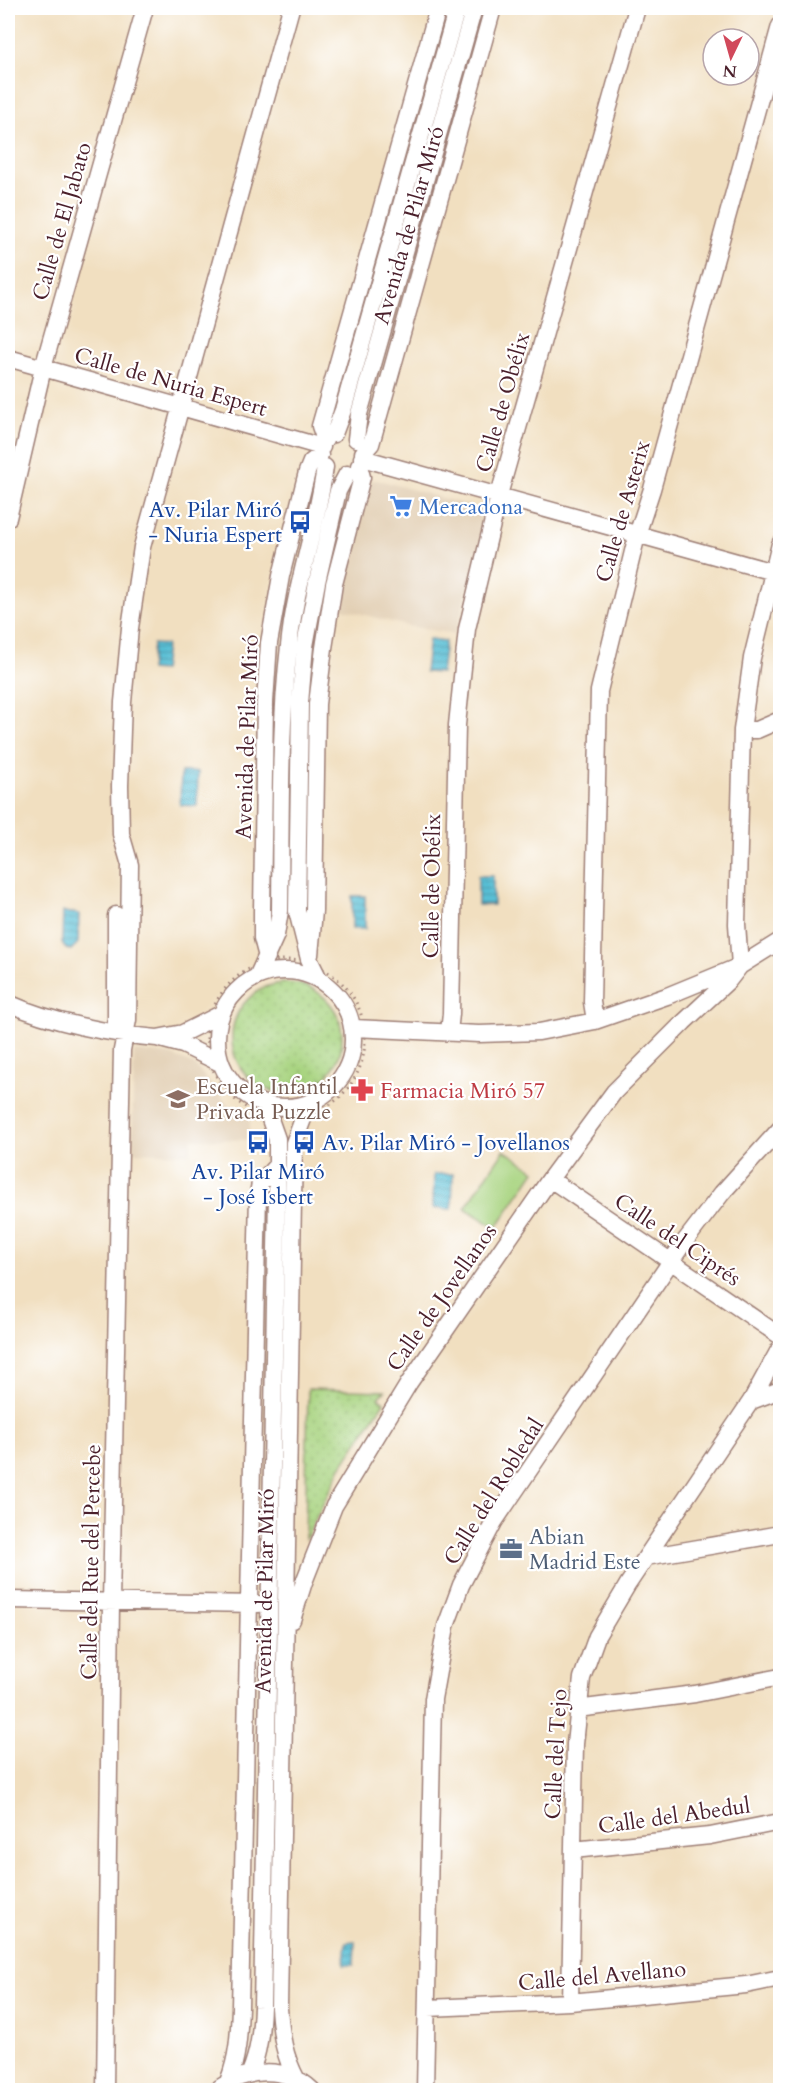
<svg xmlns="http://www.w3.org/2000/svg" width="788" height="2098" viewBox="0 0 788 2098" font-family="Cardo,serif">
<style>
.built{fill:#e1cdb1}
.green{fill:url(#green-dots);stroke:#7a7a56;stroke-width:1.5}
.pitch{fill:#a9d481;stroke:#7a7a56;stroke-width:1.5}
.water{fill:url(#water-rules);stroke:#527080;stroke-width:1.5}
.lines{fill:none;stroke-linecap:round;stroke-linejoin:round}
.minor-casing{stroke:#9e7f76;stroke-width:19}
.path{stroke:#9e7f76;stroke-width:3;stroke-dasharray:1.5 4.5;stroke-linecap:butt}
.minor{stroke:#fff;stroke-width:16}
.labels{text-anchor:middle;stroke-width:4.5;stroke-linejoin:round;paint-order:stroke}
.street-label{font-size:22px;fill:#4a1f2b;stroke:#fff}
.shop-label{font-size:22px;fill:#366cbe;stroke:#fff;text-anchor:start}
.transit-label{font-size:22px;fill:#164399;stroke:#fff;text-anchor:end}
.education-label{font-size:22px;fill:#785e54;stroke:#fff;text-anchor:start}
.health-label{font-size:22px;fill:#be3a42;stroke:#fff;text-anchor:start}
.service-label{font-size:22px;fill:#4e5e75;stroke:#fff;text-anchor:start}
</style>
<defs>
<pattern id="green-dots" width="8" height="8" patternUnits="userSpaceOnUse" patternTransform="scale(1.5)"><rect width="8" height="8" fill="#a9d481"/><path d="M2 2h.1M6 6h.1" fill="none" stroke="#93b670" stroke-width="1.8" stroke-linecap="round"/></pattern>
<pattern id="water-rules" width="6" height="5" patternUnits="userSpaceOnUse" patternTransform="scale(1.5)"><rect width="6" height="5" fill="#59c0d6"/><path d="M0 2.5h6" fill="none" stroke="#4c9bae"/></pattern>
</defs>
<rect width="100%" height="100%" fill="#fff"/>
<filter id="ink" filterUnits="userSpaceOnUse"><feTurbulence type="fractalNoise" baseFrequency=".0167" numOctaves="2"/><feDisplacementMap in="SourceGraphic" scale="12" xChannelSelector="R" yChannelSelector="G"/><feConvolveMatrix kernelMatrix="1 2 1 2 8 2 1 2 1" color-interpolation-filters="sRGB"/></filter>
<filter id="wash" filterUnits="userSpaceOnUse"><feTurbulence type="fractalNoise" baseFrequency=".008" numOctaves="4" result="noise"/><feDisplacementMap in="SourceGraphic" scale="24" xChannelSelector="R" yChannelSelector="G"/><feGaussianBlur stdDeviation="1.35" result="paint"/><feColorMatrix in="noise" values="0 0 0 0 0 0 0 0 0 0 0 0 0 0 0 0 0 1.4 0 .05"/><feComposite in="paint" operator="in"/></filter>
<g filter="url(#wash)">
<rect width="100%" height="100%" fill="#f1dfc0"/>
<path class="built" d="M373 480 382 481 488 511 456 634 407 626 339 608 369 483Z
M134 1051 170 1055 195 1065 227 1104 250 1119V1140L192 1139 191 1154 132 1152Z"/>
<path class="green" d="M232 1038a55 55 0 1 1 110 0a55 55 0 1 1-110 0Z
M308 1389 385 1391 379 1398 384 1402 341 1467 306 1539 305 1537Z"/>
<path class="pitch" d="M504 1150 535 1171 496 1228 465 1208Z"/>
<path class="water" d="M429 639 445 641 441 673 425 672Z
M153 644 166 645 163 671 150 670Z
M181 772H198L197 806 180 805Z
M478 876H493V905H478Z
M352 896H365V929H352Z
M63 912 79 914 78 943 71 950 66 949 62 942Z
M434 1174H453L452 1209 433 1208Z
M355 1941 354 1965H344L346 1942Z"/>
</g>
<g filter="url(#ink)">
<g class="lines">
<g class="minor-casing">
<path id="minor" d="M8 358 322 447
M334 434 343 410 457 8
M356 439 359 414 474 8
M325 440 320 426 326 405 438 8
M363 453 371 444 493 8
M362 458 773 572
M8 518 43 368 145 8
M742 730H757L780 720
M310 955 314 911 317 704 324 648 334 584 362 477 359 466
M267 957 262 938V912L265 702 269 643 281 576 307 472 311 462 320 455
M740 966 737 924 742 730 752 658 780 544
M217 1039a68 68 0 1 1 136 0a68 68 0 1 1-136 0Z
M257 977 276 935 280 911C281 823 279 733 289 646 295 585 317 527 325 467
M319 979 309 959 297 911 300 703 305 646 317 582 338 491 347 474
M8 1003C50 1022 110 1034 157 1038
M595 1021 592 1002 599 691 637 535 652 489 780 26
M354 1028 479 1034 539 1032 595 1021 667 996 740 966 780 941
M116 1032V915
M449 1032 451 1014 457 725 467 629 499 495 637 8
M220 1063 183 1045 157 1038 183 1033 221 1014
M550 1179 780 1336
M751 1401 780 1390
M646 1557 780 1534
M8 1600 259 1604
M292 1620 304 1582 334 1506 409 1383 550 1179 614 1092 684 1022 729 980 740 966
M577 1709 695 1694 780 1677
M573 1850 710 1836 780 1822
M570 2002 575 1744 582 1678 597 1636 628 1584 751 1401 780 1348
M427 2008 570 2002 746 1985 780 1978
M250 2073C259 2052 261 2031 262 2007L277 1195V1139L265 1105
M297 2080C284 2056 281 2035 279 2008L294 1143 309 1103
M228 2082C238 2057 239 2034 240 2007L258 1194 260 1183 277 1165
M105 2090 111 1603 122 1050 128 1020 130 865 121 834 120 786 123 702 130 628 142 547 291 8
M217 2090C245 2068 285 2065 312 2090
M425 2090 433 1699 446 1626 461 1585 494 1522 682 1245 722 1193 780 1129"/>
</g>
<path class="path" d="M207 1039a79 79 0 1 1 158 0a79 79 0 1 1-158 0Z"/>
<use href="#minor" class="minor"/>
</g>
</g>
<defs>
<g id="supermarket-bare" transform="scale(1.8)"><path d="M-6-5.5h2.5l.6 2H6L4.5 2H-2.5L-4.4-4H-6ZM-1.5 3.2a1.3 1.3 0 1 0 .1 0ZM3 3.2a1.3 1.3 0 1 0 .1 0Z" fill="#3f7fe0" stroke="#fff" stroke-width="2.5" paint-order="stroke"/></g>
<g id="bus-bare" transform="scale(1.8)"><path d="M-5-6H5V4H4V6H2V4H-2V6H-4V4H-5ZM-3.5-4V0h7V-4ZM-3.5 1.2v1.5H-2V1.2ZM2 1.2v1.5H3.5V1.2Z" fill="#1a4fb4" stroke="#fff" stroke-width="2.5" paint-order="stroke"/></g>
<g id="pharmacy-bare" transform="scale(1.8)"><path d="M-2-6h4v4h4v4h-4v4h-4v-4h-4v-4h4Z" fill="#e0444e" stroke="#fff" stroke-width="2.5" paint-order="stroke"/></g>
<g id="school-bare" transform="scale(1.8)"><path d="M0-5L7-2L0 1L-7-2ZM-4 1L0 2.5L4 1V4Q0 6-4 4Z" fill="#8d6e63" stroke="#fff" stroke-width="2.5" paint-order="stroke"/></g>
<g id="office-bare" transform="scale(1.8)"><path d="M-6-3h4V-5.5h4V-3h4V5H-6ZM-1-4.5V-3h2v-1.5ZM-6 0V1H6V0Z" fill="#5c6f8a" stroke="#fff" stroke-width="2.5" paint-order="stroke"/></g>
</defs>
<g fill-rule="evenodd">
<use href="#supermarket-bare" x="401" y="506"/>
<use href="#bus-bare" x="300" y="522"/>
<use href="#pharmacy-bare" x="362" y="1090"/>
<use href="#school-bare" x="178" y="1099"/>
<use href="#bus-bare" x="258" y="1142"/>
<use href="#bus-bare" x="304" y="1142"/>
<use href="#office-bare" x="511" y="1549"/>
</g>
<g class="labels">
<g class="street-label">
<text transform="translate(61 221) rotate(-74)" y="8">Calle de El Jabato</text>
<text transform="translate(408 225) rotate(-74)" y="8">Avenida de Pilar Miró</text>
<text transform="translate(171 381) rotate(16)" y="8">Calle de Nuria Espert</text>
<text transform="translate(502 402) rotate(-74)" y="8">Calle de Obélix</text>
<text transform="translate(622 511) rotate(-74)" y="8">Calle de Asterix</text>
<text transform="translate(246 737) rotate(-88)" y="8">Avenida de Pilar Miró</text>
<text transform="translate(431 886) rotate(-89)" y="8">Calle de Obélix</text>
<text transform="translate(678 1239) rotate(34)" y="8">Calle del Ciprés</text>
<text transform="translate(441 1297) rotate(-55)" y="8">Calle de Jovellanos</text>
<text transform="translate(493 1491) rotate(-58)" y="8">Calle del Robledal</text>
<text transform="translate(90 1562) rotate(-89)" y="8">Calle del Rue del Percebe</text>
<text transform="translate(264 1591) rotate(-89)" y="8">Avenida de Pilar Miró</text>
<text transform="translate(555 1754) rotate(-87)" y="8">Calle del Tejo</text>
<text transform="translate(674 1815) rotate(-8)" y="8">Calle del Abedul</text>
<text transform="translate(602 1975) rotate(-5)" y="8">Calle del Avellano</text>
</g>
<g class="shop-label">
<text x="419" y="514">Mercadona</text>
</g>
<g class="transit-label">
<text x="282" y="517">Av. Pilar Miró<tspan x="282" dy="25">- Nuria Espert</tspan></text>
<text x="322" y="1150" text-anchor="start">Av. Pilar Miró - Jovellanos</text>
<text x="258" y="1179" text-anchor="middle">Av. Pilar Miró<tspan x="258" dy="25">- José Isbert</tspan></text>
</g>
<g class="education-label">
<text x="196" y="1094">Escuela Infantil<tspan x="196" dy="25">Privada Puzzle</tspan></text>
</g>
<g class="health-label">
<text x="380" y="1098">Farmacia Miró 57</text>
</g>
<g class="service-label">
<text x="529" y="1544">Abian<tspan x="529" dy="25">Madrid Este</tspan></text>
</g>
</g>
<rect width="788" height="2098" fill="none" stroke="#fff" stroke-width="30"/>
<g transform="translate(731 57) rotate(185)"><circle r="28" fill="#ffffff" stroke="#b7a5aa" stroke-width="1.5"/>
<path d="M0-4.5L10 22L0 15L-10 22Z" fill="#d1495b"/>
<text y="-9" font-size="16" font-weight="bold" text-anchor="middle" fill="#4a1f2b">N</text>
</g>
</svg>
